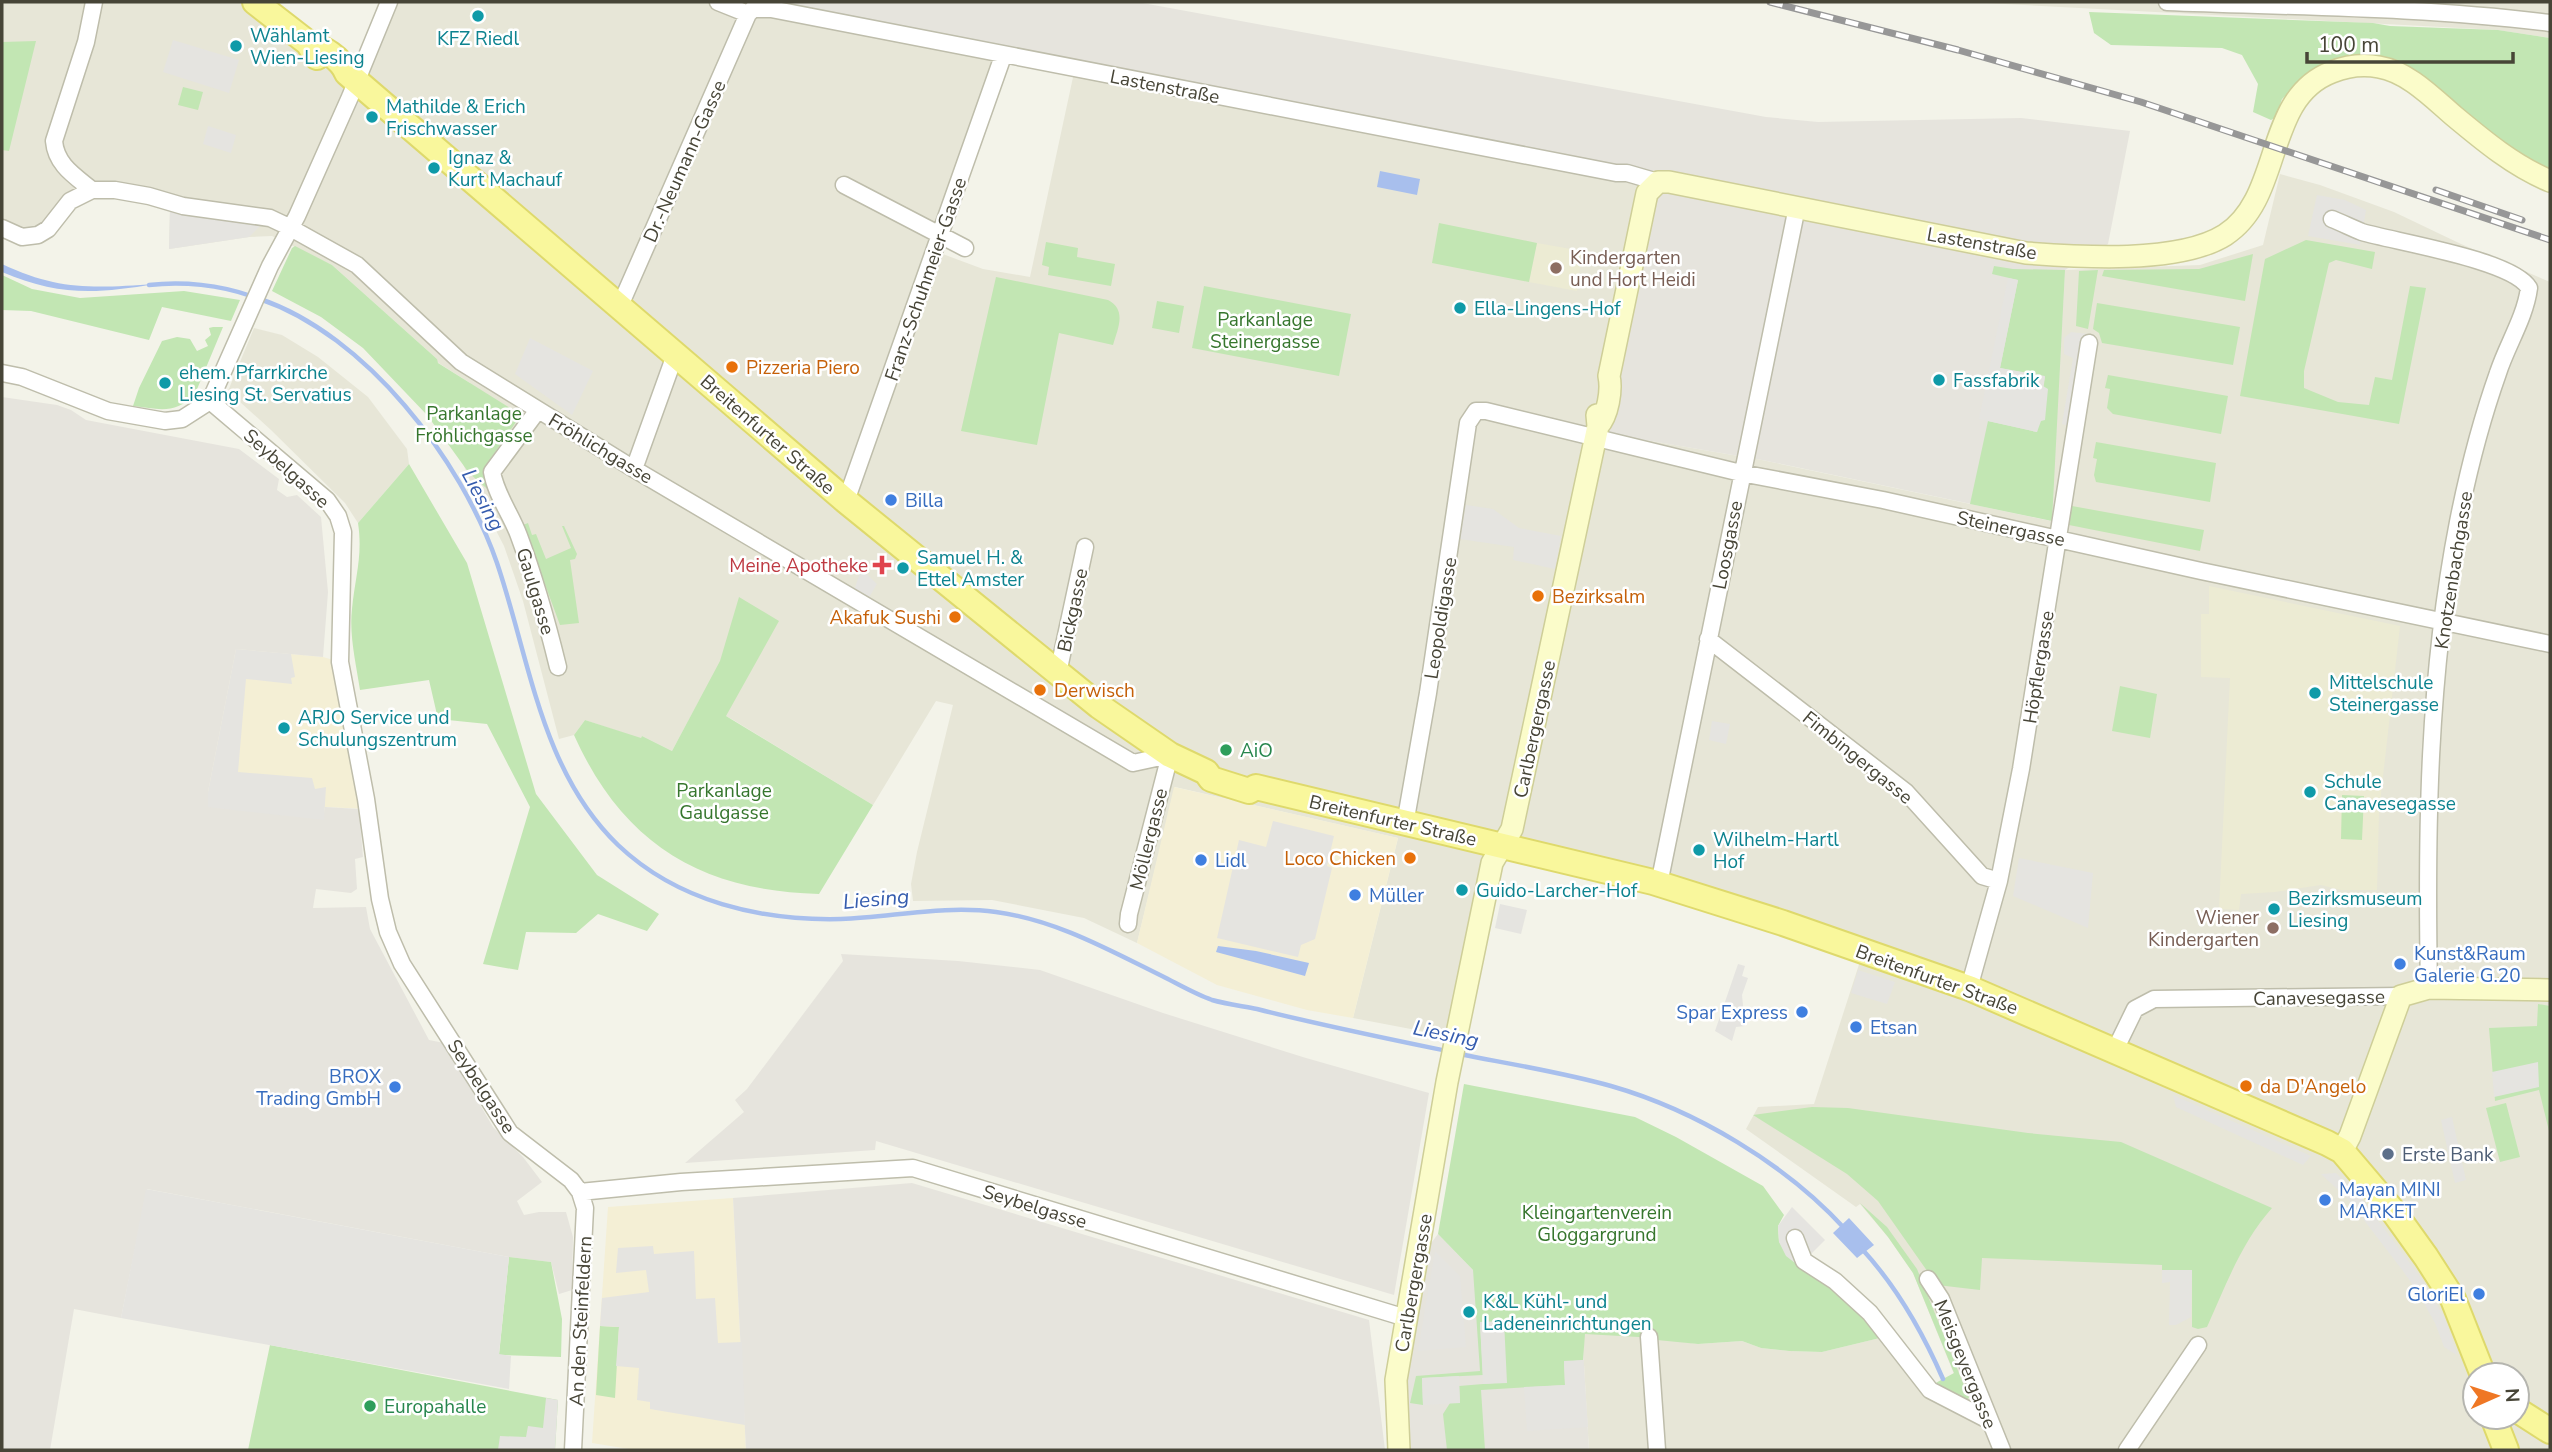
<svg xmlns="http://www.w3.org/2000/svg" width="2552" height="1452" viewBox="0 0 2552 1452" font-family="'Nunito Sans',sans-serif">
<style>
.residential{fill:#e7e6d7;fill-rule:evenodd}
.commercial{fill:#f4efd5}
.industrial{fill:#e6e4dd}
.education{fill:#ecebd3}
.green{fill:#c2e6b3}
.parking{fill:#e5e4e0}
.water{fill:#a8bfed}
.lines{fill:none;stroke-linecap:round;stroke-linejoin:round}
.stream{stroke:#a8bfed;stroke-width:4.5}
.street-casing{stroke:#bebdab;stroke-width:19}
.secondary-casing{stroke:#cece98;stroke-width:24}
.primary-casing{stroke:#ded96c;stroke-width:28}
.street{stroke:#fff;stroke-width:16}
.secondary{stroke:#fbfcca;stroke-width:21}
.primary{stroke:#f9f79c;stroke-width:24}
.rail-casing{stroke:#979797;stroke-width:7}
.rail{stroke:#fff;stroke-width:4.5;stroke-dasharray:13;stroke-linecap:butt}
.culture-dot{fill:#0f9aa8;stroke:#fff;stroke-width:2.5}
.education-dot{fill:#8d6e63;stroke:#fff;stroke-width:2.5}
.food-dot{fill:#e8710a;stroke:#fff;stroke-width:2.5}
.shop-dot{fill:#3f7fe0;stroke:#fff;stroke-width:2.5}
.health-dot{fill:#e0444e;stroke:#fff;stroke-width:2.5}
.leisure-dot{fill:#2e9e5b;stroke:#fff;stroke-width:2.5}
.service-dot{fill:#5c6f8a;stroke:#fff;stroke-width:2.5}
.labels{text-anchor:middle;stroke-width:5;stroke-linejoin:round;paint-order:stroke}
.culture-label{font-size:19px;fill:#0d838f;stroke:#fff;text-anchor:start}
.street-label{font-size:19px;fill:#474537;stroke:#fff}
.education-label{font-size:19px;fill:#785e54;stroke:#fff;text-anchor:start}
.park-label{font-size:19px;fill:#36762d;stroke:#fff}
.food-label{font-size:19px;fill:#c56008;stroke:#fff;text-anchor:start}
.shop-label{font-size:19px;fill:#366cbe;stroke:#fff;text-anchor:start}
.health-label{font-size:19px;fill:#be3a42;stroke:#fff;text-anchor:end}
.leisure-label{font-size:19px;fill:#27864d;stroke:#fff;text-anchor:start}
.service-label{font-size:19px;fill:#4e5e75;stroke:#fff;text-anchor:start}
.water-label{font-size:21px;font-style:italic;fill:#355cae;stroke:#fff}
</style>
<rect width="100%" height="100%" fill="#f3f3e9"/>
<path class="residential" d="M2 2H255L356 80 389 2H721L1003 56 940 253 983 269 1030 277 1075 68 1642 179 1593 431 1762 460 2051 521 2065 270 2200 265 2263 245 2280 174 2320 185 2394 212 2461 244 2550 282V1450H1589L1583 1347 1584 1333 1649 1337 1698 1344 1742 1341 1761 1348 1789 1351 1822 1352 1884 1337 1932 1385 1954 1374 1913 1273 1888 1237 1860 1204 1856 1207 1746 1129 1758 1107 1814 1104 1864 949 1502 846 1458 1028 1437 1034 1353 1018 1398 838 1175 787 1137 943 1084 918 992 900 913 901 911 884 917 852 953 705 936 701 873 805 735 721 699 701 672 751 642 736 641 739 585 720 574 735 559 739 523 601 504 546 470 480 438 406 470 383 437 362V359L332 265 272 236 249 237 169 249 170 209 92 190 44 232 2 228ZM2475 1375H2517V1417H2475Z
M1966 2H2550V38L2498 30Z
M254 328 282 335 318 357 368 397 407 449 409 464 358 523 345 503 271 430 228 391Z"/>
<path class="commercial" d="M236 649 323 657 340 662 368 809 325 807 324 820 208 792Z
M1174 787 1398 838 1353 1018 1307 1010 1217 985 1137 943Z
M733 1198 746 1450H635L592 1443 608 1207Z"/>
<path class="industrial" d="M721 2H1137L1766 117 1818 122 2021 118 2130 131 2108 244 2065 270 2052 521 1762 460 1593 431 1642 179Z
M2 397 57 405 71 410 86 420 239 449 279 479 277 490 287 497 297 495 321 517 328 592 323 657 236 649 208 792 323 819 325 807 359 809 363 857 355 859 357 889 351 893 316 889 313 908 366 907 370 929 429 1040 444 1043 493 1127 523 1157 542 1182 517 1201 524 1215 539 1212H566L573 1237 572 1290 559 1294 551 1262 509 1257 147 1189 121 1318 74 1309 50 1450H2Z
M841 954 958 961 1040 970 1163 1013 1306 1058 1429 1093 1394 1295 876 1141 875 1150 685 1163 744 1112 735 1100 747 1089 843 961Z
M912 1183 1369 1320 1385 1450H746L733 1198Z
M1438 1234 1473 1270 1584 1333 1583 1347 1589 1450H1399L1416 1263Z"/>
<path class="education" d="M1537 243 1582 251 1577 291 1529 282Z
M2209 586 2400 626 2379 812 2377 890H2341L2321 885 2275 892 2241 894 2239 910 2219 909 2230 678 2201 677V614H2209Z"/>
<path class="green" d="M2089 12 2373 23 2390 26 2498 30 2550 38V169L2536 165 2501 142 2427 81 2329 63 2314 70 2282 99 2276 117 2271 120 2253 112 2258 84 2242 55 2222 48 2111 45 2094 33Z
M36 41 9 151 2 150V42Z
M183 87 203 92 198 110 178 105Z
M1439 223 1537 243 1529 282 1432 263Z
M2306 240 2375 252 2372 269 2336 260 2329 263 2304 371V388L2338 402 2369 405 2375 377 2392 380 2410 286 2426 288 2399 424 2240 396 2265 259Z
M1046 242 1078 248 1077 257 1115 264 1111 286 1048 275 1049 267 1042 265Z
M295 246 332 265 437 359 438 363 521 415 484 468 493 494 469 473 427 415 363 348 321 317 272 291 292 248Z
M2253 254 2245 301 2102 276 2104 270 2199 269Z
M1994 266 2013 269 2065 270 2052 521 1970 504 1988 421 2037 432 2045 377 2000 368 2018 280 1992 274Z
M2098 270 2088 329 2076 326 2079 271Z
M2 275 32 289 80 298 184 291 240 300 231 321 162 307 149 340 31 311 2 310Z
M996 277 1108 300C1127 310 1118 328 1113 345L1059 333 1037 445 961 431Z
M1204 286 1351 314 1339 376 1192 348Z
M1157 301 1184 306 1179 333 1152 328Z
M2097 303 2240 327 2233 365 2102 343 2099 333 2093 329Z
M213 327H223L195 394C175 415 159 409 133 406L139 388 162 341 177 337 190 339 197 351 208 346 205 340 211 335 209 328Z
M2108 375 2228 396 2221 434 2113 414 2107 408 2110 389 2105 388Z
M2096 442 2216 463 2210 502 2096 482 2094 475 2097 459 2093 458Z
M409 464 467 563 536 794 597 875 659 914 647 931 598 914 576 933 526 932 518 970 483 964 530 807 487 724 438 719 429 680 360 690C356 664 349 635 352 609 355 577 363 556 358 523Z
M2072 506 2204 530 2200 551 2069 525Z
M528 523 532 535 536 534 546 559 571 548 562 526H564L577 554 575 559 570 560 579 623 560 625 523 525Z
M739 597 779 621 726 716 873 805 819 894C701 891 623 844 574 735L585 720 641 738 642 736 672 751 720 661Z
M2120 686 2157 694 2150 738 2112 731Z
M2342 795 2364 796 2362 840 2341 839Z
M2538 1004 2550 1006V1135L2539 1090 2495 1101 2489 1028 2537 1026Z
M1464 1084 1635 1117 1676 1137 1763 1186 1784 1215 1778 1226 1779 1242 1830 1284 1884 1337 1822 1352 1789 1351 1761 1348 1742 1341 1698 1344 1657 1340 1656 1338 1585 1334 1583 1360 1564 1362 1565 1385 1481 1390 1485 1450H1447L1443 1414 1450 1403H1460L1459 1386 1507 1382 1480 1322 1483 1375 1422 1378 1423 1405 1410 1403 1416 1376 1480 1371 1473 1270 1438 1234Z
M2506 1103 2520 1157 2500 1162 2486 1108Z
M1812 1107 1848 1108 2028 1133 2121 1142 2272 1208C2241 1243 2226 1285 2207 1327L2198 1329 2192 1327V1270H2162V1265L1982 1258 1980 1290 1937 1285 1878 1201 1847 1174 1753 1115Z
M1860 1203 1887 1227 1917 1269 1969 1398 1963 1402 1932 1385 1954 1373 1913 1273 1888 1237Z
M509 1257 551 1262 562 1319 561 1357 499 1355Z
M600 1326 619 1327 615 1398 596 1395Z
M270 1345 558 1400 555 1450H248Z"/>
<path class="parking" d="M173 40 239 60 229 93 163 72Z
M208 126 236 135 231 153 203 144Z
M2317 195 2345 200 2366 210 2360 245 2308 236Z
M170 209 193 216 261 225 249 237 169 249Z
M2008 278 2018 280 2000 368 2045 376 2043 386 2048 389 2045 420 2041 421 2037 432 1979 419Z
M2071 332 2088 334 2070 426 2062 424 2073 358 2064 354V338Z
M530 338 593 371 572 415 515 374Z
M1466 505 1493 509 1519 528 1561 536 1555 569 1513 560 1514 547 1460 539Z
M861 569 877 584 868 599 854 591Z
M236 649 291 654 295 677 291 678 292 684 246 679 238 772 312 778 315 789 326 787 324 820 208 807V792Z
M1712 721 1730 724 1726 744 1709 740Z
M1273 821 1334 836 1327 866 1332 868 1315 939 1301 945 1298 957 1217 938 1239 840 1266 847Z
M2019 858 2093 873 2088 928 2013 896Z
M1500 904 1527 910 1521 934 1495 928Z
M1738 964 1745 966 1742 976 1748 978 1742 995 1745 1026 1736 1027 1732 1041 1715 1031Z
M1858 970 1895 982 1887 1004 1851 993Z
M2538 1062 2539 1087 2494 1097 2492 1072Z
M2173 1095 2311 1156 2303 1165 2176 1107Z
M2452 1117 2466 1180 2455 1183 2441 1120Z
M2336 1173 2359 1195 2426 1285 2445 1319 2457 1355 2444 1347 2435 1323 2417 1291 2403 1271 2347 1198 2321 1174Z
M146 1189 509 1257 499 1354 511 1356 509 1389 121 1318Z
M1792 1207 1825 1240 1799 1266 1786 1256 1779 1242 1778 1226Z
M653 1246 654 1254 694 1251 696 1299 715 1298 718 1343 742 1342 745 1425 650 1409V1402L637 1400 639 1368 616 1366 619 1327 600 1326 602 1298 649 1292 646 1270 616 1273 618 1248Z
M1435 1251 1460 1276 1466 1347 1418 1351Z
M2162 1270H2192L2191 1317 2176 1325H2169L2170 1282 2162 1283Z
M1504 1321 1507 1383 1483 1384 1480 1322Z
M1583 1360 1588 1427 1527 1431 1524 1387 1565 1385 1564 1361Z
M1459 1376 1460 1403 1423 1405 1422 1378Z
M546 1398 558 1400 555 1450H498L500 1436 526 1437 528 1426 543 1428Z"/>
<path class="water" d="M1380 171 1420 179 1417 195 1377 187Z
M2 264C59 291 94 288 155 284 96 294 58 296 2 272Z
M1218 946 1256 951 1309 963 1305 976 1216 952Z
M1849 1218 1874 1245 1857 1258 1833 1233Z"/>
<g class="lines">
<path class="stream" d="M149 285C183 281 220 285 251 296
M260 299C366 335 461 459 497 563 530 660 541 771 618 845 678 902 761 921 841 919 893 917 944 905 996 912 1056 920 1109 950 1162 976 1178 984 1195 994 1212 1000 1226 1004 1242 1006 1257 1009 1320 1025 1384 1038 1447 1051
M1459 1054C1510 1064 1561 1072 1611 1086 1695 1110 1786 1164 1845 1229
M1862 1249C1896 1286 1923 1333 1943 1379"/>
<g class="street-casing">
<path id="street" d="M718 2 748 14
M2167 2C2295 7 2423 7 2550 23
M748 14 753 9H771L1616 173H1627L1658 182
M844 185 965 248
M92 190C75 176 56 165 54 141L86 42 94 2
M2332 219C2342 223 2352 228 2362 232 2396 242 2513 260 2529 288 2525 318 2507 345 2498 373 2481 421 2468 472 2458 522 2428 675 2426 832 2429 988
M2 228 22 237 38 235 48 229 70 201 92 190H115L149 196 183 206 270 218 287 226 357 265 461 362 634 469 1133 763 1170 755 1129 914 1128 924
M619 308 748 14
M2 373 22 377 108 411 165 421 182 419 210 401
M210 401 327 500 338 516 343 532 340 662 366 799 380 899 388 932 402 964 510 1133 571 1180 580 1192 585 1208 573 1450
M210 401 270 266 297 216 350 97 389 2
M538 410 492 472C496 495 511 514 519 536 535 579 547 622 558 667
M634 469 675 355
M846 501 1003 56
M1708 639 1906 792 1982 876 1999 881
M1058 673 1085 547
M1405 824 1428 693 1468 423 1476 411H1486L1741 473 1883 500 2201 571 2550 644
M1659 884 1797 207
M1969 988 1999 881 2021 769 2089 343
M2115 1050 2135 1009 2154 999 2401 996
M580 1192 681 1182 913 1168 1406 1318
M1795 1238 1804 1261 1835 1281 1870 1313 1930 1390 1990 1421
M1928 1279 1941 1299 2002 1450
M1649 1337 1657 1450
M2127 1450 2198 1345"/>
</g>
<g class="secondary-casing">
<path id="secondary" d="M1598 426C1608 415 1612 390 1609 376L1647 193 1658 182H1669L2026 253C2079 257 2179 264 2225 235 2284 197 2263 98 2332 72 2347 66 2363 64 2379 67 2408 72 2432 97 2454 116 2484 141 2514 166 2550 181
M2342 1151 2350 1136 2401 996 2429 988 2550 990
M1399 1450 1396 1380 1447 1082 1492 863 1512 829 1598 426 1597 415"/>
</g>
<g class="primary-casing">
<path id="primary" d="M255 2 308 43 317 57
M308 43C323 48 341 58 347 73L846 501 1099 706 1170 755 1206 772 1211 779 1249 791 1256 787 1653 882 1783 923 1969 988 2327 1143 2342 1151 2393 1211 2426 1257 2453 1299 2483 1375
M2517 1410 2550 1431
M2493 1417 2506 1450"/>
</g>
<use href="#street" class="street"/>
<use href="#secondary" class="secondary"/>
<use href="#primary" class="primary"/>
<g class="rail-casing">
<path id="rail" d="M1770 2 1958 50 2141 102 2550 240
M2436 190 2522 220"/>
</g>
<use href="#rail" class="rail"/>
</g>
<g class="culture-dot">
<circle cx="478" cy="16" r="7"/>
<circle cx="236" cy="46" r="7"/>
<circle cx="372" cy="117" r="7"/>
<circle cx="434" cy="168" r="7"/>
<circle cx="1460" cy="308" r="7"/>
<circle cx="1939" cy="380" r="7"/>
<circle cx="165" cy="383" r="7"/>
<circle cx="903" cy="568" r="7"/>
<circle cx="2315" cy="693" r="7"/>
<circle cx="284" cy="728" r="7"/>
<circle cx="2310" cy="792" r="7"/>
<circle cx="1699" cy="850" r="7"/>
<circle cx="1462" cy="890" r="7"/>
<circle cx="2274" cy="909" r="7"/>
<circle cx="1469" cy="1312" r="7"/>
</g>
<g class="education-dot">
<circle cx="1556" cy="268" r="7"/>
<circle cx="2273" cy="928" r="7"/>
</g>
<g class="food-dot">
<circle cx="732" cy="367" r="7"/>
<circle cx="1538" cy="596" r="7"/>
<circle cx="955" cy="617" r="7"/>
<circle cx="1040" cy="690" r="7"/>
<circle cx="1410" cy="858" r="7"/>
<circle cx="2246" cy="1086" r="7"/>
</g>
<g class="shop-dot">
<circle cx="891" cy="500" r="7"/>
<circle cx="1201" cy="860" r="7"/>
<circle cx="1355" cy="895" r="7"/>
<circle cx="2400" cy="964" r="7"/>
<circle cx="1802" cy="1012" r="7"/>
<circle cx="1856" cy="1027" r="7"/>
<circle cx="395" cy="1087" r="7"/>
<circle cx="2325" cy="1200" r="7"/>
<circle cx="2479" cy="1294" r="7"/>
</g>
<path class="health-dot" d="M878.5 554.5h7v7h7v7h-7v7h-7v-7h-7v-7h7z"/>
<g class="leisure-dot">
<circle cx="1226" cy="750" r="7"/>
<circle cx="370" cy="1406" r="7"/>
</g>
<circle class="service-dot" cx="2388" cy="1154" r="7"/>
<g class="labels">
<g class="culture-label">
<text x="250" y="42">Wählamt<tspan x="250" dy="22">Wien-Liesing</tspan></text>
<text x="478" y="45" text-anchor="middle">KFZ Riedl</text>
<text x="386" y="113">Mathilde &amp; Erich<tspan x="386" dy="22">Frischwasser</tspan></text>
<text x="448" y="164">Ignaz &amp;<tspan x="448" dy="22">Kurt Machauf</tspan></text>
<text x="1474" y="315">Ella-Lingens-Hof</text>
<text x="179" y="379">ehem. Pfarrkirche<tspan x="179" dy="22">Liesing St. Servatius</tspan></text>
<text x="1953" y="387">Fassfabrik</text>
<text x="917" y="564">Samuel H. &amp;<tspan x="917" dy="22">Ettel Amster</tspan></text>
<text x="2329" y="689">Mittelschule<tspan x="2329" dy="22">Steinergasse</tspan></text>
<text x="298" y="724">ARJO Service und<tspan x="298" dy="22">Schulungszentrum</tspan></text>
<text x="2324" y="788">Schule<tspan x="2324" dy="22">Canavesegasse</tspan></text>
<text x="1713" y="846">Wilhelm-Hartl<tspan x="1713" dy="22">Hof</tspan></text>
<text x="1476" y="897">Guido-Larcher-Hof</text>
<text x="2288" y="905">Bezirksmuseum<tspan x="2288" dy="22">Liesing</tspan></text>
<text x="1483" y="1308">K&amp;L Kühl- und<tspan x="1483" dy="22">Ladeneinrichtungen</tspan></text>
</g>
<g class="street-label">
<text transform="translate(1165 86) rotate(11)" y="7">Lastenstraße</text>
<text transform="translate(684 161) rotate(-66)" y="7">Dr.-Neumann-Gasse</text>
<text transform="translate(1982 243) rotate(10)" y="7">Lastenstraße</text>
<text transform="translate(925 279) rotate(-71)" y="7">Franz-Schuhmeier-Gasse</text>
<text transform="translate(768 434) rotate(41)" y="7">Breitenfurter Straße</text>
<text transform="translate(601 448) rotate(31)" y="7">Fröhlichgasse</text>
<text transform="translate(287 468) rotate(42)" y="7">Seybelgasse</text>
<text transform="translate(2011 528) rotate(12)" y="7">Steinergasse</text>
<text transform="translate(1727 545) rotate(-79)" y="7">Loosgasse</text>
<text transform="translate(2453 570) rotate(-81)" y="7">Knotzenbachgasse</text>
<text transform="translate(536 591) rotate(73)" y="7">Gaulgasse</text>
<text transform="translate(1072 610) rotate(-78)" y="7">Bickgasse</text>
<text transform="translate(1440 618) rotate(-81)" y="7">Leopoldigasse</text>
<text transform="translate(2038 667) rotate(-81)" y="7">Höpflergasse</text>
<text transform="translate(1534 729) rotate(-78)" y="7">Carlbergergasse</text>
<text transform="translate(1858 757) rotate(39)" y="7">Fimbingergasse</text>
<text transform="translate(1393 820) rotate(13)" y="7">Breitenfurter Straße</text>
<text transform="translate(1148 839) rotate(-76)" y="7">Möllergasse</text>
<text transform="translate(1937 979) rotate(20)" y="7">Breitenfurter Straße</text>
<text transform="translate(2319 997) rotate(-1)" y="7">Canavesegasse</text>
<text transform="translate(482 1086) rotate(57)" y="7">Seybelgasse</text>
<text transform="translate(1035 1206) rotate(17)" y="7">Seybelgasse</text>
<text transform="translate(1413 1283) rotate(-80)" y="7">Carlbergergasse</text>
<text transform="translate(580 1321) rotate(-87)" y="7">An den Steinfeldern</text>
<text transform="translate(1966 1364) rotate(68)" y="7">Meisgeyergasse</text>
</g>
<g class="education-label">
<text x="1570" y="264">Kindergarten<tspan x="1570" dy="22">und Hort Heidi</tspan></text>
<text x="2259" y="924" text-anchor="end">Wiener<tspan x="2259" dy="22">Kindergarten</tspan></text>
</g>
<g class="park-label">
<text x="1265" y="326">Parkanlage<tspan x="1265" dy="22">Steinergasse</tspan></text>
<text x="474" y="420">Parkanlage<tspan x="474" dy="22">Fröhlichgasse</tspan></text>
<text x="724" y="797">Parkanlage<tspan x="724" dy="22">Gaulgasse</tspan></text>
<text x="1597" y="1219">Kleingartenverein<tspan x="1597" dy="22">Gloggargrund</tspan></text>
</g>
<g class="food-label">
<text x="746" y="374">Pizzeria Piero</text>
<text x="1552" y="603">Bezirksalm</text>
<text x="941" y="624" text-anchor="end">Akafuk Sushi</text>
<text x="1054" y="697">Derwisch</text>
<text x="1396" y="865" text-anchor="end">Loco Chicken</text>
<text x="2260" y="1093">da D'Angelo</text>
</g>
<g class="shop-label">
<text x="905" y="507">Billa</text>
<text x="1215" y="867">Lidl</text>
<text x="1369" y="902">Müller</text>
<text x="2414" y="960">Kunst&amp;Raum<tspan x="2414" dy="22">Galerie G.20</tspan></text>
<text x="1788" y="1019" text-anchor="end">Spar Express</text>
<text x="1870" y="1034">Etsan</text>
<text x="381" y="1083" text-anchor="end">BROX<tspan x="381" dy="22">Trading GmbH</tspan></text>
<text x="2339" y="1196">Mayan MINI<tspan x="2339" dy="22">MARKET</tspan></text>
<text x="2465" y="1301" text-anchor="end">GloriEl</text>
</g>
<g class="health-label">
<text x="868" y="572">Meine Apotheke</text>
</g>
<g class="leisure-label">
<text x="1240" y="757">AiO</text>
<text x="384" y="1413">Europahalle</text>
</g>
<g class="service-label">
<text x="2402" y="1161">Erste Bank</text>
</g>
<g class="water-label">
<text transform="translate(483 500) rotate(62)" y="7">Liesing</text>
<text transform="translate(876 899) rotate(-5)" y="7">Liesing</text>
<text transform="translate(1446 1034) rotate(12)" y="7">Liesing</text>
</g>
</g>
<rect width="2552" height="1452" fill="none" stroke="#474537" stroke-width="7"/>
<g transform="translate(2496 1396) rotate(87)"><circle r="33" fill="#ffffff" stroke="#b5b5af" stroke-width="2"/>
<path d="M0-5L12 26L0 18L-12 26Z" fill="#ef7724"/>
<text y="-10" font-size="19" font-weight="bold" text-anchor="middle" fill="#474537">N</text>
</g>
<path d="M2307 52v10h206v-10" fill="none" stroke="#474537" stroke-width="3.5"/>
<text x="2318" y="52" font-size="21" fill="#474537" stroke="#ffffff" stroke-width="5" paint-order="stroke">100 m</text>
</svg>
